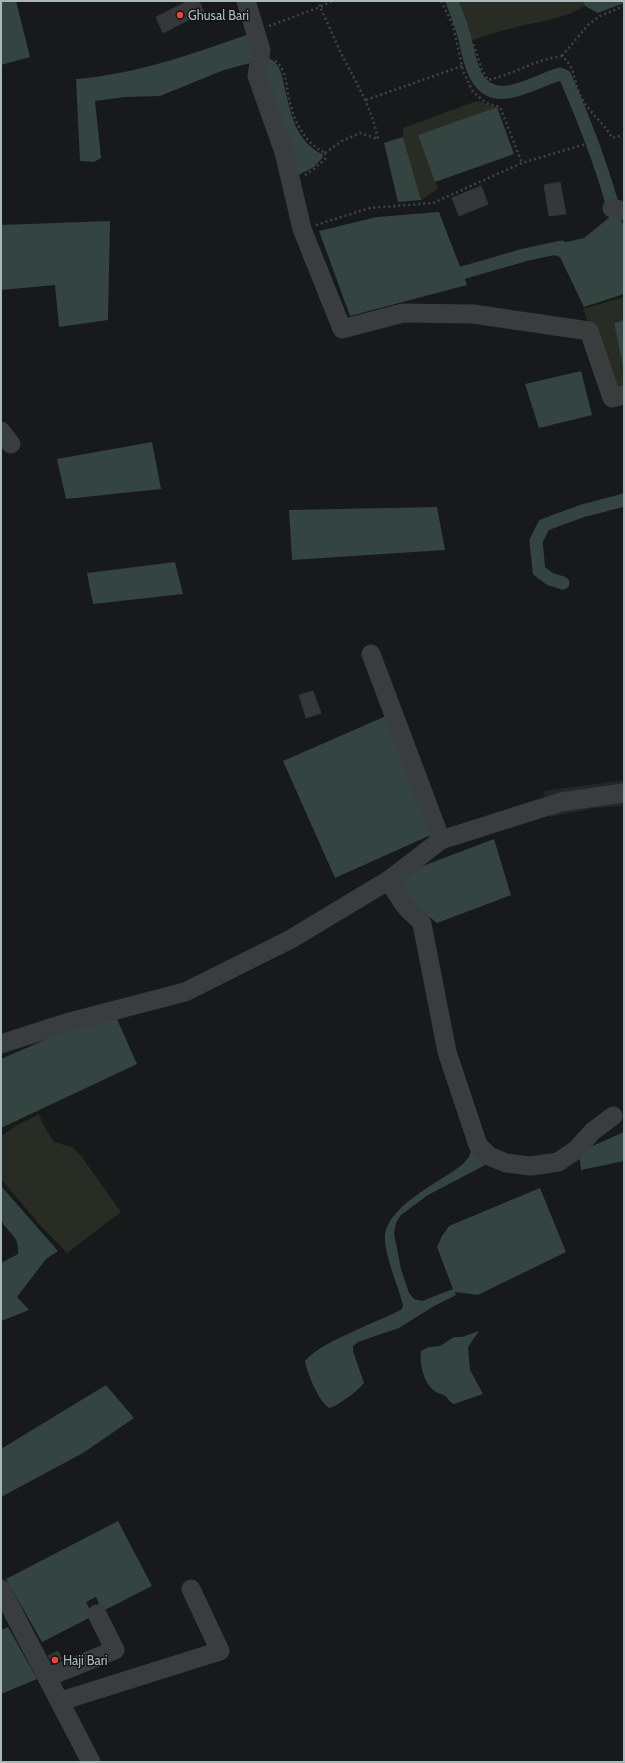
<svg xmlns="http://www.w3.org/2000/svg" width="625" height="1763" viewBox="0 0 625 1763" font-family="Cabin,sans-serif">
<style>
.built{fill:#242627}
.green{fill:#282c24}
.water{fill:#334441}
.pier{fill:#18191a}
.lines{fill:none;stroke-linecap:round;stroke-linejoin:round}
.canal{stroke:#334441;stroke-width:13}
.building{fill:#353739;stroke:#323436}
.path{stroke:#3f4545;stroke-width:2.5;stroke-dasharray:2 3;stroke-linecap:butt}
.minor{stroke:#393d3e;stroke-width:19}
.poi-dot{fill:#ea433f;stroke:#131415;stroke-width:1.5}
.labels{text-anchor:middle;stroke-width:3;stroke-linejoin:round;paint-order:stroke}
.poi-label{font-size:13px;fill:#aab8b9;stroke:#131415;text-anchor:start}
</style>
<rect width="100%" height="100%" fill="#18191a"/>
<path class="built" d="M624 780V806L596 808 550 817 543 791Z"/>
<path class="green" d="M454 1H583L585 6C560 21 532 22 505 30 493 33 481 37 470 41Z
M477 101 497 107 419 135 438 189 421 200 403 137V128Z
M624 297V319L614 323 624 370V387L613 390 583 309Z
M39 1114 43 1124 54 1142 72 1147 82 1157 121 1212 67 1253 39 1224 1 1179V1136L16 1126Z"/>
<path class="water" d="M1 1H16L30 57 1 65Z
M583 1H624V3L598 13 585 6Z
M252 33 254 62 224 70 160 96 125 97 95 101 101 158 94 162 80 161 76 79C137 74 195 53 252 33Z
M268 57C271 59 275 62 277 65 282 71 283 81 285 89 291 115 296 141 322 154L323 157 314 167 298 175 263 85Z
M497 107 514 154 435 182 418 135Z
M403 137 421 200 398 202 384 143Z
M439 212 467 285 350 316 319 231 377 217Z
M619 215 624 227V294L584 307 560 257 544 252V247L584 238 611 216Z
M110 221 108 320 59 327 55 285 1 290V225Z
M624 320V372L614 323Z
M581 371 592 415 539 428 525 384Z
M152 442 161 489 66 499 57 459Z
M437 507 445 550 292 560 289 510Z
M175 562 183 594 93 604 87 573Z
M386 716 433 834 335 878 283 761Z
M494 839 511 895 437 923C420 910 405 897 399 875Z
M113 1010 137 1064 1 1128V1059Z
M624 1132V1161L581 1170 579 1152Z
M472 1148 491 1162 428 1195 401 1215 396 1223 394 1233 401 1269 409 1293 414 1299 422 1301 453 1289 437 1247 442 1236 449 1226 540 1188 566 1252 478 1295 455 1292 456 1295 434 1306 399 1328 358 1342 353 1346V1351L364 1383C358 1391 338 1406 329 1408 318 1400 307 1373 305 1361 323 1340 377 1323 402 1309L403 1305C398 1286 386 1259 385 1240 383 1207 441 1182 463 1164L469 1157Z
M1 1186 58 1251 46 1259 17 1297 29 1310 1 1321V1263L18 1254C20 1233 4 1232 1 1218 0 1208 1 1196 1 1186Z
M479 1331 468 1347 470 1370 483 1394 454 1404C448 1401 449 1399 445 1396 443 1394 439 1394 436 1392 424 1385 419 1364 421 1351L429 1347 440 1346 454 1337H462Z
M106 1385 134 1418 83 1453 1 1497V1449Z
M118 1521 152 1586 42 1642 6 1579Z
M8 1627 37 1679 1 1694V1630Z"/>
<path class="pier" d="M96 1597 102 1611 93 1616 86 1602Z"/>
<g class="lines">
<path class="canal" d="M452 1C456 13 462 26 465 39 471 67 477 100 513 91 529 87 544 79 560 74L565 76C585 122 603 167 615 215
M462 273 524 255 561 247
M563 583 550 579 539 571 536 541 544 525 582 511 624 500"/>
</g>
<path class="building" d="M188 1H199L204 12 163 33 156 17Z
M560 182 566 214 549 216 544 185Z
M481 186 488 204 459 216 452 198Z
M313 691 321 713 306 718 299 695Z
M58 1651 62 1659 52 1663 48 1656Z"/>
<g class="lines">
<path class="path" d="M441 1 453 25 463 71 473 92 486 103 500 107 522 163
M269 26 320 7 318 1
M470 41 473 43 482 70 488 80C514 74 537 59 562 56 575 68 573 77 579 92 586 111 603 121 612 138L624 135
M562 56 588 25 600 16 624 6
M275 61C286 70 286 81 288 94 293 119 302 141 325 153
M366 100 462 66
M325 153 342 141 360 133 378 139C372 109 357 84 343 57 335 41 328 23 320 7L332 1
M305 175 314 169 325 159V153
M316 225 370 208 433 203 522 163 589 143 608 195"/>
<path class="minor" d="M246 1 261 50 257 76 284 152 302 229 342 329 403 313 473 314 589 331 612 398 624 395
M612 208 624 211
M1 431 11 444
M371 654 441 840
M389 880C395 891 402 904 411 912 416 917 418 917 422 924L447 1052 478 1145 489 1156 506 1163 531 1166 558 1162 576 1150 593 1131 613 1116
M1 1044 66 1023 185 992 291 939 389 880 441 840 561 802 624 793
M1 1589 91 1762
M48 1677 115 1650 97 1614
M61 1701 220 1651 191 1589"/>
</g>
<g class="poi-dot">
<circle cx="180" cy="15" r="4"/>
<circle cx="55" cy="1660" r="4"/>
</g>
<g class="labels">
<g class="poi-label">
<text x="188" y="20">Ghusal Bari</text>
<text x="63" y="1665">Haji Bari</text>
</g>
</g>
<rect width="625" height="1763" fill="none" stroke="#aab8b9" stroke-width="4"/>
</svg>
